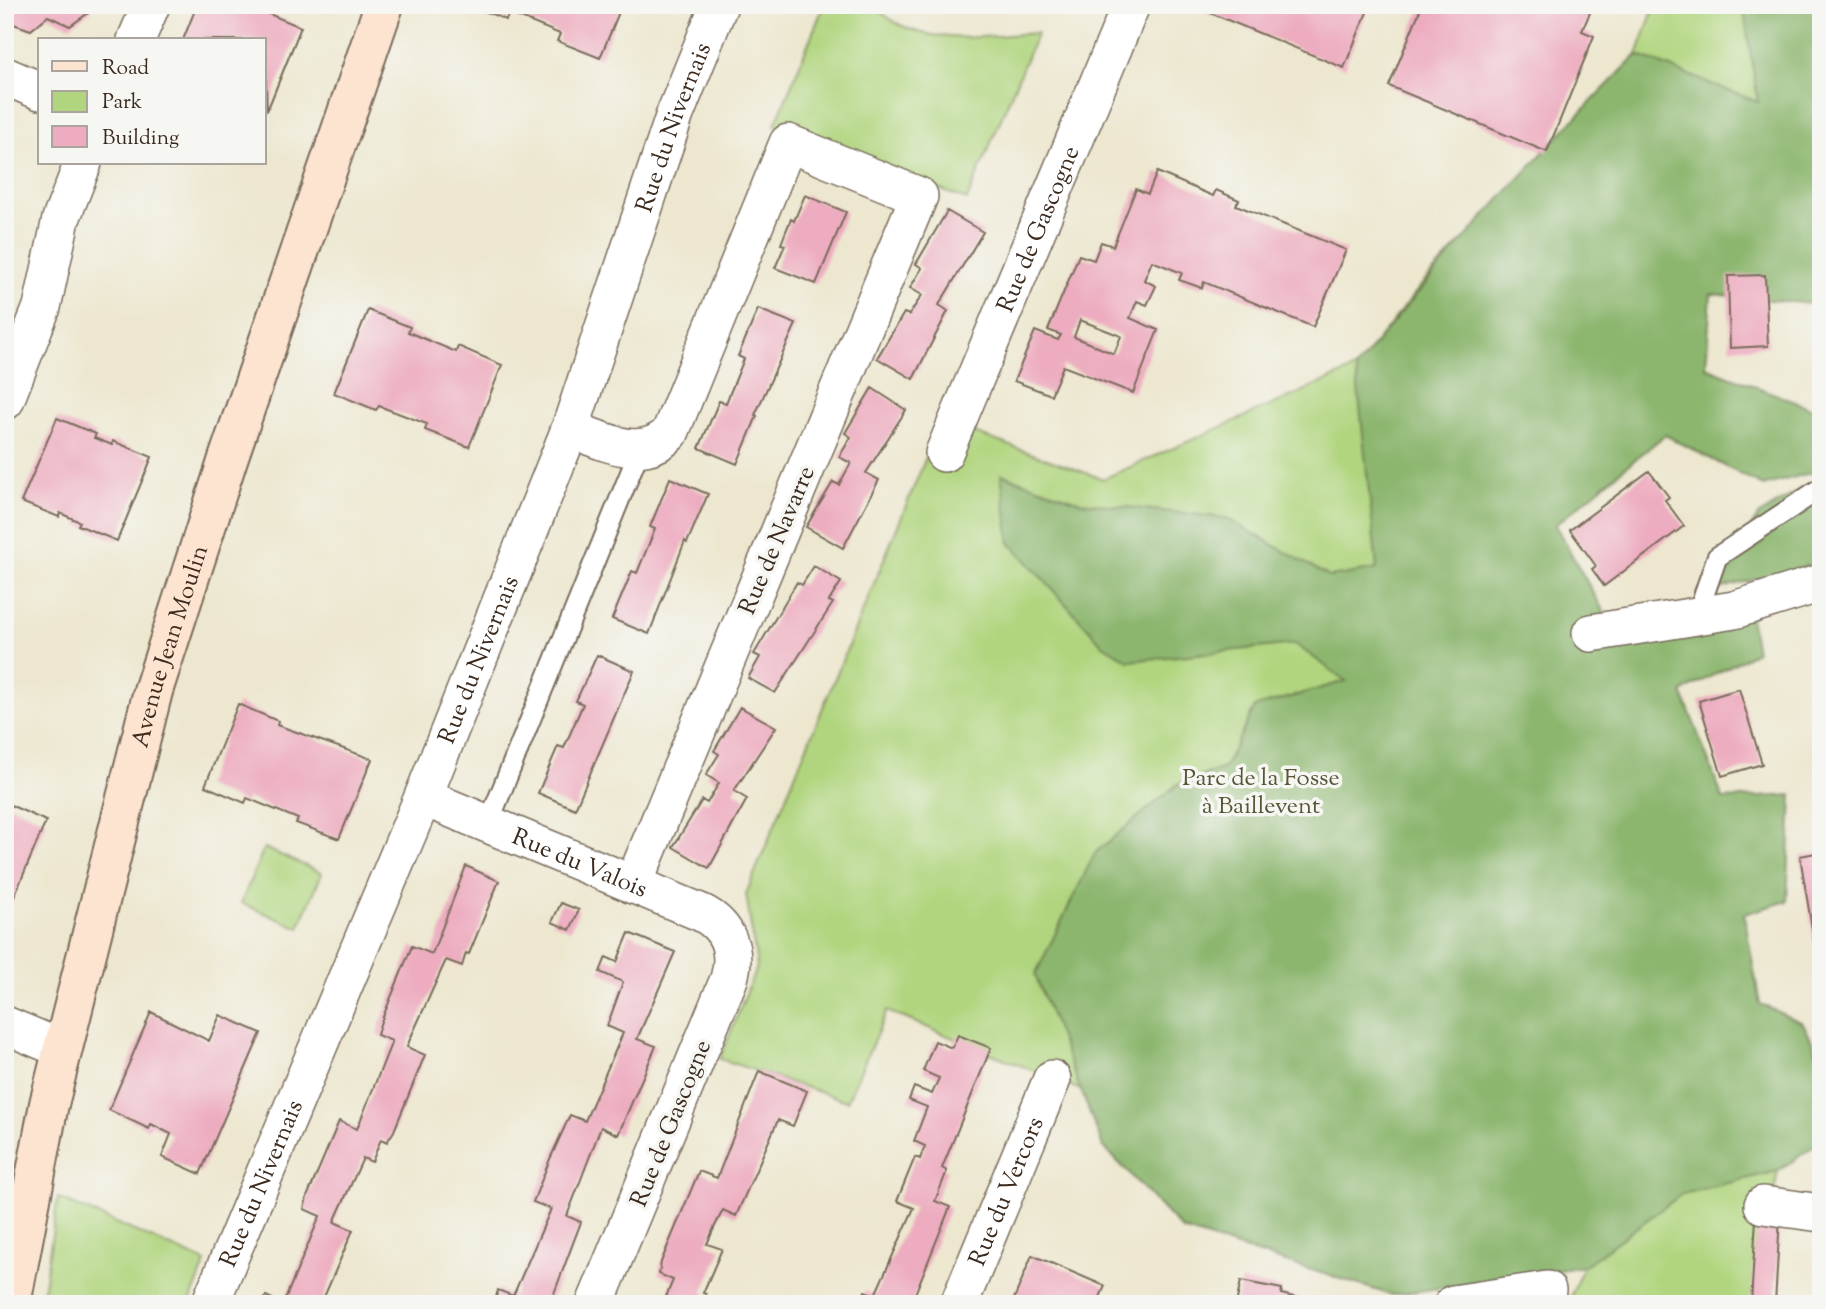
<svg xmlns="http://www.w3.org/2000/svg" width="1826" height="1309" viewBox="0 0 1826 1309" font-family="'Sorts Mill Goudy',serif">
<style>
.green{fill:#b1d57f;stroke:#76804e;stroke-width:2}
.forest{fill:#8cb66e;stroke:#647046;stroke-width:2}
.building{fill:#edacbf;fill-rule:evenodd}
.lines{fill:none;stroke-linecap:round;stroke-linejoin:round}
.lane-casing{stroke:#796c5c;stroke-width:23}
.street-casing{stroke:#796c5c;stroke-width:40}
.secondary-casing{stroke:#796c5c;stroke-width:42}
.lane{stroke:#fff;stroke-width:19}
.street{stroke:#fff;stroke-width:37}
.secondary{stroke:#fde4d1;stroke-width:38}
.labels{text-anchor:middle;stroke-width:7;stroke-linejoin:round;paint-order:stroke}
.street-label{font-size:24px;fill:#3b2a1e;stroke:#f6f6f2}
.park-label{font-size:24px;fill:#585536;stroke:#f6f6f2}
</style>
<rect width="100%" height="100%" fill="#f6f6f2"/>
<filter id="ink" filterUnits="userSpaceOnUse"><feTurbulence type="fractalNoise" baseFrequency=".0143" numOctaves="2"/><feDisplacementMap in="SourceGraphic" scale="14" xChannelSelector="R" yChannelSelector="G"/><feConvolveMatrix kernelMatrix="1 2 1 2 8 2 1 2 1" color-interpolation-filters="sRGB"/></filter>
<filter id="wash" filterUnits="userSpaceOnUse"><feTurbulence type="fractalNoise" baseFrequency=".00686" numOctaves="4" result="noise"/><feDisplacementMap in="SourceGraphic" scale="28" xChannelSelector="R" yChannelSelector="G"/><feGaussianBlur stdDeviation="1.57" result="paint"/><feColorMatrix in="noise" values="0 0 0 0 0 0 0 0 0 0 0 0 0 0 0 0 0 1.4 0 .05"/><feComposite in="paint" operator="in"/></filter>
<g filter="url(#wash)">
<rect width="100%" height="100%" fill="#ede7cf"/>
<path class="green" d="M824 5H874C914 50 983 36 1037 33L967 200 775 125Z
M1655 5H1799L1821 80 1485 392 1778 1171 1753 1304H1568L1583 1266 1392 1295 1183 1230 1103 1146 1081 1090 887 1011 847 1101 720 1059 757 966 746 894 941 421 1103 479 1356 368 1423 283 1637 55Z
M264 848 322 873 299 928 241 903Z
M58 1198 206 1262 189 1304H41Z"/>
<path class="forest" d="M1743 5H1821V305L1711 294 1706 367 1816 410 1821 438V470L1763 486 1665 435 1555 525 1618 637 1749 611 1756 652 1682 692 1723 799 1792 795 1787 901 1744 914 1760 1004 1803 1023 1821 1060V1141L1778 1171 1682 1194 1584 1266 1392 1295 1183 1230 1103 1146 1035 975 1095 853 1178 784 1224 768 1255 707 1346 681 1295 644 1129 661 1103 645 1010 543 1001 474 1081 502 1226 518 1330 577 1377 569 1356 368C1443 258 1538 155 1637 55L1758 102Z
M1821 477V563L1714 590 1758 516Z"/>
<g id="blocks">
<path class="building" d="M5 5H90L91 11 70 26 48 16 31 30 8 22 5 24Z
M197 5H247L301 27 267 111 264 40H183Z
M470 5H622L600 58 557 41 560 34 509 13 506 20Z
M1191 5H1370L1344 68Z
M1422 5H1586L1592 8 1582 31 1594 36 1547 152 1389 86Z
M1157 172 1213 196 1216 190 1239 200 1236 205 1346 250 1313 327 1204 282 1202 288 1179 280 1182 273 1152 261 1144 280 1156 286 1147 305 1137 301 1130 318 1158 330 1133 393 1063 366 1051 395 1014 381 1035 331 1058 340 1061 335 1048 330 1079 255 1094 260 1101 242 1113 246 1136 189 1148 194ZM1080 320 1121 336 1114 354 1074 337Z
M805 195 846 212 816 284 775 268 785 245 781 244 786 231 791 219 794 221Z
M947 211 983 232 939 305 948 311 913 379 877 358 904 313 909 315 922 295 910 288 922 268 916 264Z
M1765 275 1768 346 1730 348 1728 276Z
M758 309 796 324 755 415 757 416 737 464 699 448 719 401 726 403 744 359 738 356Z
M368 310 410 327 408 332 456 352 458 346 502 365 469 447 425 430 427 424 379 406 376 410 334 393Z
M872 388 906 410 866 473 879 480 843 548 806 527 833 482 839 485 851 463 839 457 851 437 845 433Z
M57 418 96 434 94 438 112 445 113 441 152 457 117 541 78 525 80 522 60 513 59 517 21 502Z
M1649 471 1669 497 1665 500 1684 526 1604 586 1592 569 1596 566 1570 530Z
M670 478 708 494 687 543 685 541 649 634 612 619 632 571 637 573 655 529 650 527Z
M814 566 841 582 829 601 833 603 775 693 748 678 760 657 754 654 797 582 802 585Z
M597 655 634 671 575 809 538 793 558 746 564 748 583 704 576 701Z
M1739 689 1762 764 1722 776 1699 701Z
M238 704 278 721 277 725 372 759 339 839 296 823 298 819 247 798 245 803 205 786Z
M740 707 776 727 734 791 747 799 709 868 673 847 702 800 707 803 719 783 706 775 719 754 714 751Z
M8 804 46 821 11 904 5 902Z
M1821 852V964L1818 965 1800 856Z
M466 866 499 881 469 954 466 953 462 966 446 960 411 1037 407 1047 425 1055 394 1131 387 1142 381 1139 372 1162 363 1158 339 1211 334 1222 353 1230 321 1304H283L320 1216 304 1209 307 1197 339 1121 357 1129 392 1041 377 1035 380 1024 412 946 432 954Z
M561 903 579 910 570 930 552 922Z
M629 933 675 952 637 1039 656 1046 618 1135 601 1127 596 1140 567 1216 581 1222 550 1304H494L498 1290 513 1296 551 1209 533 1202 550 1159 570 1115 585 1121 623 1033 607 1026 623 982 600 972 606 957 617 962Z
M151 1012 209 1041 220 1015 261 1033 200 1174 162 1157 171 1134 151 1124 149 1129 109 1110Z
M958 1035 991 1048 942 1168 947 1171 935 1201 950 1207 911 1304 889 1301 887 1304H859L865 1291 875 1295 914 1208 897 1201 915 1157 920 1159 925 1146 914 1141 927 1107 909 1100 914 1087 932 1094 939 1078 923 1071 935 1041 952 1048Z
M759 1071 807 1091 793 1126 778 1120 736 1216 723 1210 714 1228 707 1244 722 1249 703 1293 706 1294 702 1304H663L673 1280 659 1274 661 1262 699 1171 717 1178Z
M1780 1217 1775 1304H1751L1756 1218Z
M1032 1255 1105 1286 1097 1304H1012Z
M1241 1281 1282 1289 1281 1294 1298 1298 1297 1304H1236Z
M266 1296 283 1304H262Z"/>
</g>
</g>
<g filter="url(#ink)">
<use href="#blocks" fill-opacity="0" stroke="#796c5c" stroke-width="2"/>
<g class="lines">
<g class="lane-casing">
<path id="lane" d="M1697 615 1717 557 1821 488
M488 824 640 449"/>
</g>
<g class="street-casing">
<g id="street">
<path d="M136 40 151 5"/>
<path d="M5 76 40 91"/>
<path d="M5 401 42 307 61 219 83 163"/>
<path d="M570 429C602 440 642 463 670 433L788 143 919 196 633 885"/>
<path id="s1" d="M944 453 1131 5"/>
<path d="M1591 633 1734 610 1821 583"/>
<path id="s2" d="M423 797 702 913C728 926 737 951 729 979L595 1304"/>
<path d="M5 1025 62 1049"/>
<path d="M1763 1205 1821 1213"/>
<path id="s3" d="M210 1304 423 797 570 429 675 114 719 5"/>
<path id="s4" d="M959 1304 1052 1079"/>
<path d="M1453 1304 1547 1290"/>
</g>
</g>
<g class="secondary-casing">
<g id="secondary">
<path id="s5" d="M11 1304 49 1104 153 691 228 459 384 5"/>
</g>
</g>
<use href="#lane" class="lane"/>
<use href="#street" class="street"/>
<use href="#secondary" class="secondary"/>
</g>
</g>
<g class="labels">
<g class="street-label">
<text dy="8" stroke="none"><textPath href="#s3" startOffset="1265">Rue du Nivernais</textPath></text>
<text dy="8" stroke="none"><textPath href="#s1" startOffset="243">Rue de Gascogne</textPath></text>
<text transform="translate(776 540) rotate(-67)" y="8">Rue de Navarre</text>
<text dy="8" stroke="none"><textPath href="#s5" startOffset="677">Avenue Jean Moulin</textPath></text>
<text dy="8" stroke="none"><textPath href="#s3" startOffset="698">Rue du Nivernais</textPath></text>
<text dy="8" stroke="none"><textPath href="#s2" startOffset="170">Rue du Valois</textPath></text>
<text transform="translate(670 1123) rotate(-68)" y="8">Rue de Gascogne</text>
<text dy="8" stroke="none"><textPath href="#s3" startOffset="131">Rue du Nivernais</textPath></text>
<text dy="8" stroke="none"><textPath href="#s4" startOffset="122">Rue du Vercors</textPath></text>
</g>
<g class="park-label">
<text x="1261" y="785">Parc de la Fosse<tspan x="1261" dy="28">à Baillevent</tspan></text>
</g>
</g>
<rect width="1826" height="1309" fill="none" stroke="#f6f6f2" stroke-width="28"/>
<rect x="38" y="38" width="228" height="126" fill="#f6f6f2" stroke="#aba49d" stroke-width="2"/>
<rect x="52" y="61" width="35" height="10" fill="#fde4d1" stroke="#aba49d" stroke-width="2"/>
<text x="102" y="74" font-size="21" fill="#3b2a1e">Road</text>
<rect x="52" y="91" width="35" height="21" fill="#b1d57f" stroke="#aba49d" stroke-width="2"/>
<text x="102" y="108" font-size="21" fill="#3b2a1e">Park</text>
<rect x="52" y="126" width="35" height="21" fill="#edacbf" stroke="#aba49d" stroke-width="2"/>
<text x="102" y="144" font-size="21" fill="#3b2a1e">Building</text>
</svg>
